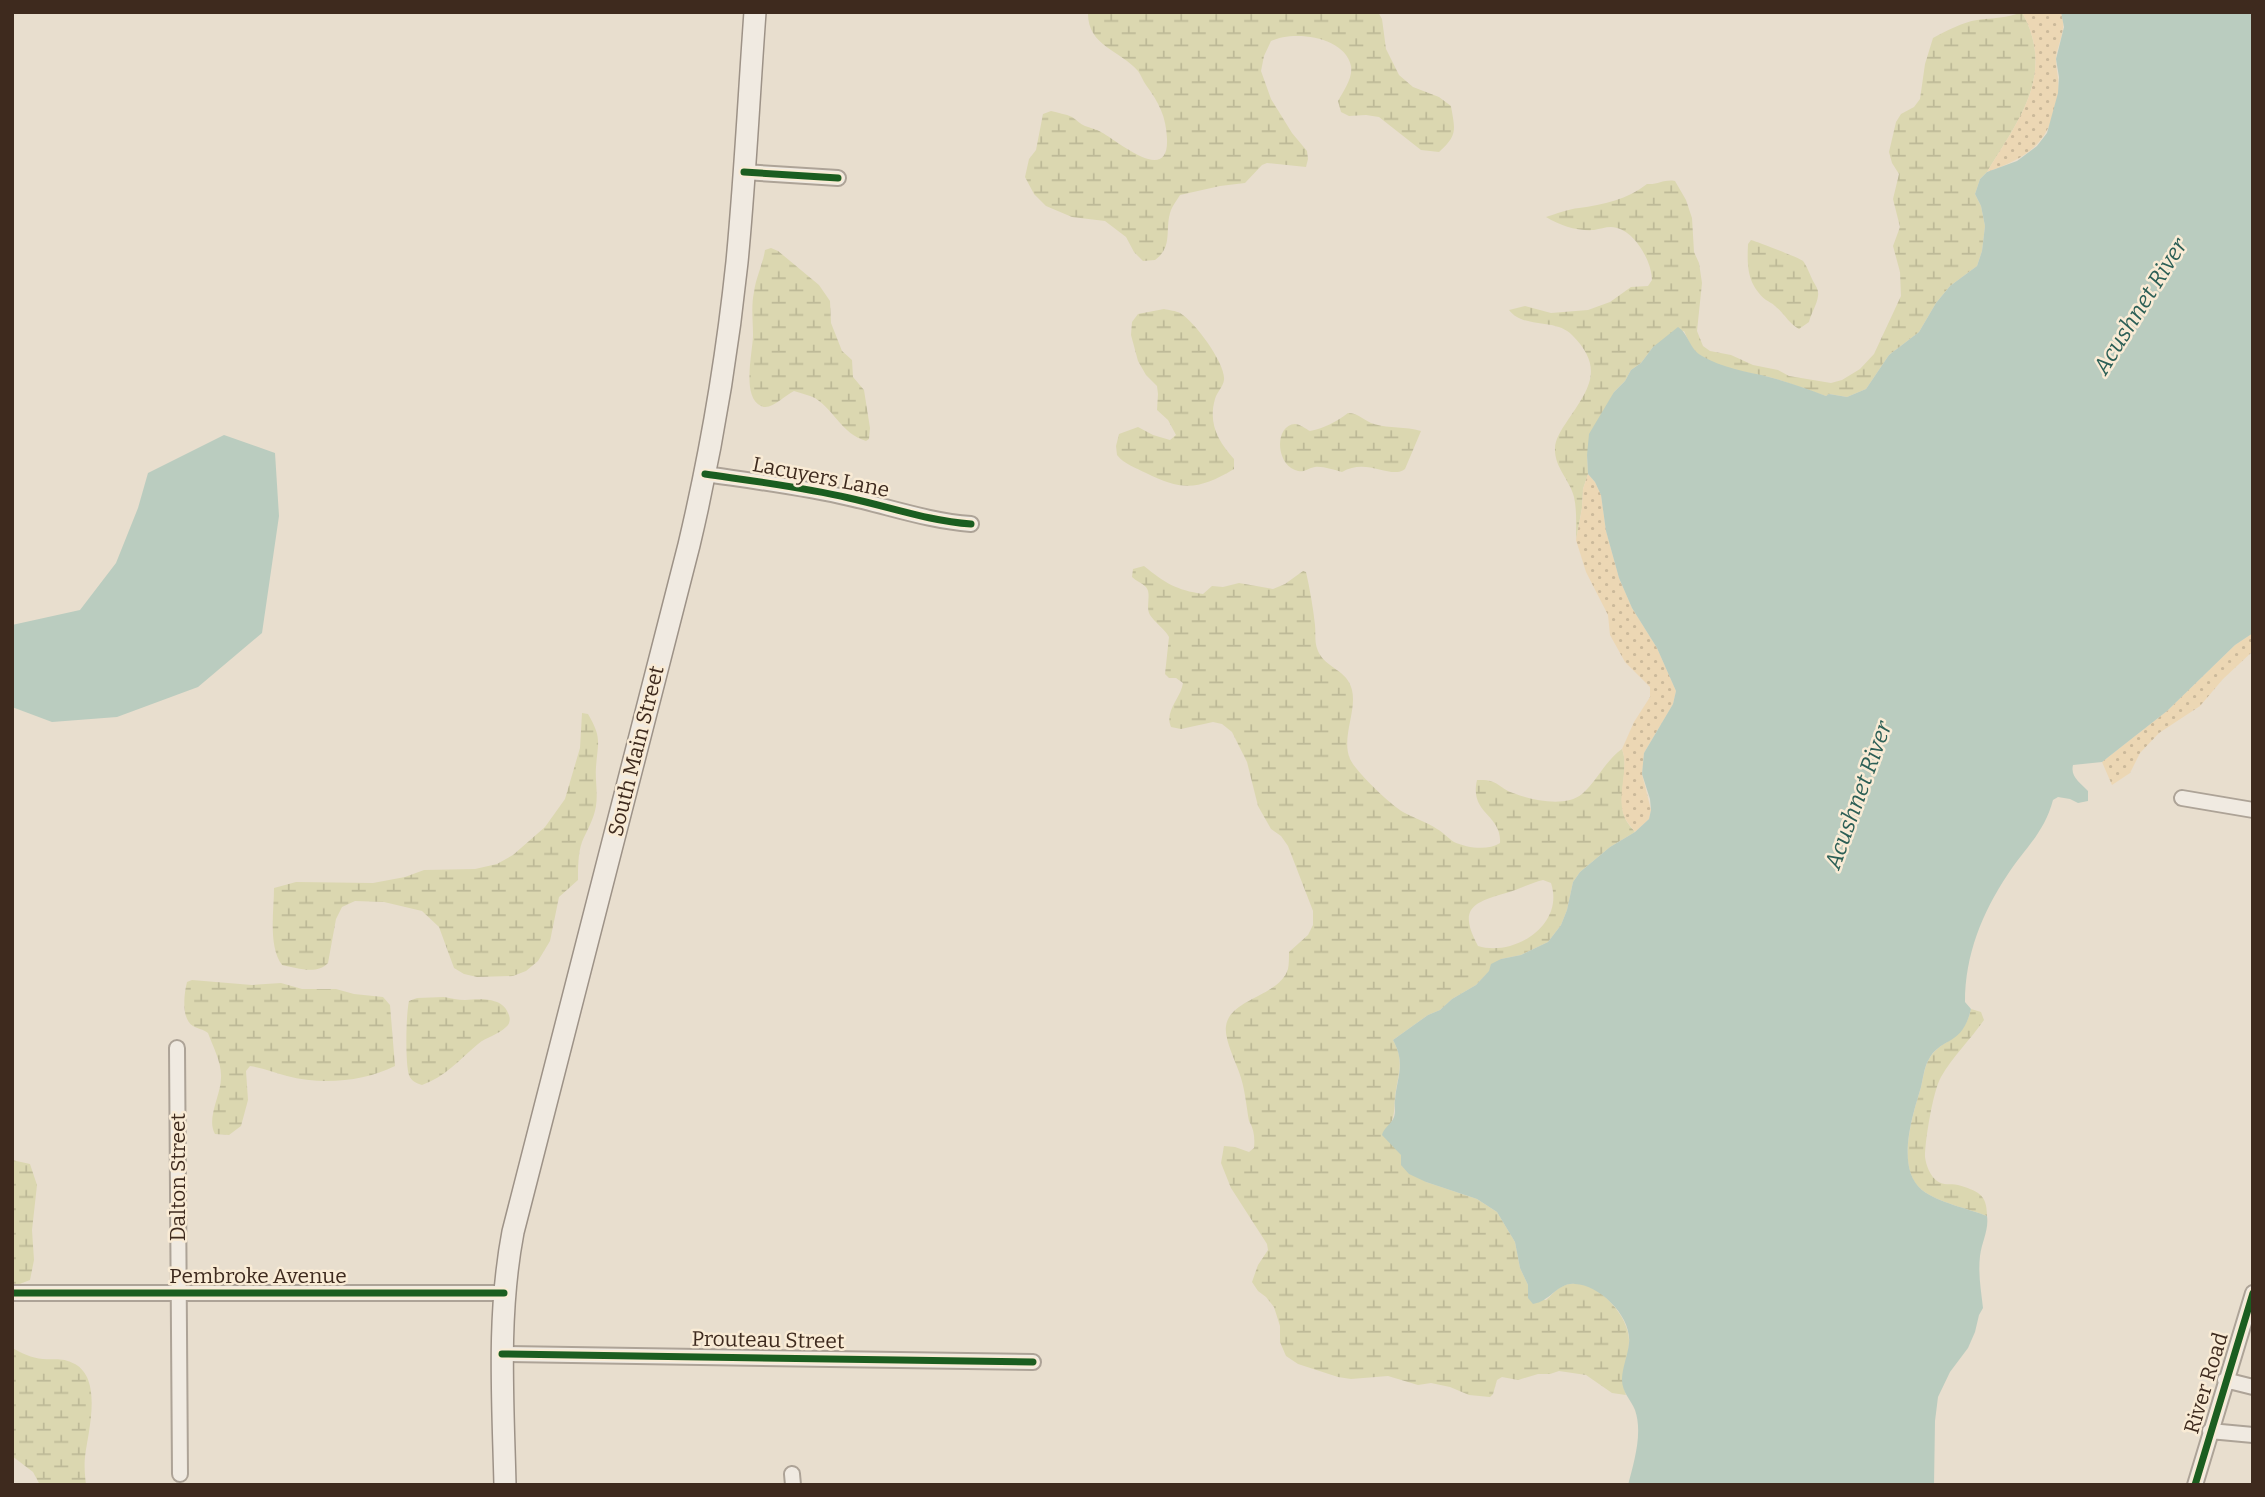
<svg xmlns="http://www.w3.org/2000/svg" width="2265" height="1497" viewBox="0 0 2265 1497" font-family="Bitter,serif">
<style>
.wetland{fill:url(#wetland-marsh);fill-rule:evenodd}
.sand{fill:url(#sand-dots)}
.water{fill:#baccbf}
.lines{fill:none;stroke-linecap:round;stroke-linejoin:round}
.minor-casing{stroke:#ada397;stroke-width:18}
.secondary-casing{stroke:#9d9287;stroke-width:24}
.minor{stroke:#f0eae1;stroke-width:14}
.secondary{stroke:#f0eae1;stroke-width:21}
.cycleway-casing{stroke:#f9ebd5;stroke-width:11}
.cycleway{stroke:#1b5e20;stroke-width:7}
.labels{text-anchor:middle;stroke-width:5;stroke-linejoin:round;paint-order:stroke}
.street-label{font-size:21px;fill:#3e2a1e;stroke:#f9ebd5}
.water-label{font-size:23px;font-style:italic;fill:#2c5f56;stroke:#f9ebd5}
</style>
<defs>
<pattern id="wetland-marsh" width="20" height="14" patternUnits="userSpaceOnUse" patternTransform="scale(1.75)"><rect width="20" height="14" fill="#dbd7b0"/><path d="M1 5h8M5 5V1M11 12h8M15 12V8" fill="none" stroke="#bdb997"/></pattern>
<pattern id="sand-dots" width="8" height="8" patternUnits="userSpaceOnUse" patternTransform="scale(1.75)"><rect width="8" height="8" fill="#ecd7b4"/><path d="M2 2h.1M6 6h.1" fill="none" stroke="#cbb99a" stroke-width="1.8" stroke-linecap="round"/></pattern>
</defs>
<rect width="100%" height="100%" fill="#e8dece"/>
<path class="wetland" d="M1088 12H1378L1382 19 1386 49 1399 75 1413 87 1439 97 1451 106C1455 130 1458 135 1439 152L1421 150 1379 117 1366 115 1349 116 1341 112 1338 101C1344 90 1353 78 1351 66 1345 36 1293 30 1271 41L1264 56 1261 71 1271 99 1292 133 1307 151 1308 159 1306 167 1267 163 1262 165 1245 183 1220 186 1180 195C1177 200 1173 205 1171 210 1164 229 1174 246 1155 260L1143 261 1134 252 1126 237 1105 221 1072 217 1046 206 1034 194 1025 177 1029 159 1036 150 1043 114 1051 111C1058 113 1066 114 1072 117 1077 120 1080 124 1085 126 1090 128 1096 129 1101 132 1118 141 1169 186 1167 139 1166 116 1159 103 1146 85 1143 81 1141 75 1138 71 1120 50 1087 46 1088 12Z
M2022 12C2056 74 2019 119 1987 172L1980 179 1975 194 1981 206 1985 226 1982 251 1977 266 1950 286 1936 303 1919 332 1889 355 1866 389 1847 397 1829 394 1826 396C1807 390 1788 382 1769 377 1747 372 1716 368 1698 354 1690 348 1688 339 1684 331L1653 347 1641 363 1631 370 1625 381 1614 392 1587 455 1588 474 1583 489 1582 508 1576 540C1576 526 1577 510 1574 497 1570 480 1554 467 1555 448 1555 440 1561 430 1566 423 1588 390 1606 369 1572 335 1556 318 1523 329 1509 310L1525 306 1551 313 1588 310 1610 302 1631 287 1648 286 1652 280C1652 261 1633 227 1611 227 1605 227 1600 229 1594 230 1577 231 1561 226 1546 217 1556 214 1568 209 1579 208 1603 205 1628 199 1647 184 1658 185 1664 179 1675 181L1686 200 1692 218 1694 252 1699 263 1702 283 1697 331 1703 346 1710 351 1731 355 1753 365 1778 370 1789 376 1831 383 1842 380 1860 369 1874 354 1901 296 1900 272 1893 246 1900 227 1893 199 1899 174 1892 163 1889 152 1896 122 1901 114 1914 107 1920 99 1925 64 1933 38C1946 31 1963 22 1977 20 1992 18 2008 18 2022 12Z
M1751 240C1758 242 1800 258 1803 261 1807 266 1810 275 1813 281 1816 286 1819 290 1818 296 1817 305 1811 313 1809 322L1799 329C1789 324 1784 313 1775 306 1772 303 1769 302 1766 300 1747 284 1747 266 1748 244Z
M771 248 778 251 819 285 830 301 831 323 842 351 852 360 853 377 864 390 870 428 869 439 866 441C841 433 836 412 815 398 809 395 800 393 794 391 785 395 771 411 761 406 741 397 753 351 753 335 753 321 751 306 754 292 756 277 763 264 765 250Z
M1164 309C1169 310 1176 311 1180 313 1195 322 1226 364 1224 380 1223 387 1217 392 1215 399 1208 423 1218 441 1234 459V469C1199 490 1182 491 1146 473 1136 468 1124 464 1117 455L1116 446 1119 434 1138 427 1153 435 1170 440 1176 435 1168 420 1157 410 1158 394 1157 386 1146 375 1138 361 1131 335 1132 322 1138 314Z
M1348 413C1359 413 1364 421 1374 424 1390 429 1405 426 1421 431L1405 469C1391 480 1367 457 1342 472 1334 470 1323 466 1315 467 1307 468 1304 474 1295 470 1275 462 1275 425 1295 424 1300 424 1306 429 1310 431 1325 428 1336 422 1348 413Z
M1144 566C1165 583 1176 590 1203 594L1212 586 1223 587 1239 583 1273 589 1285 584 1303 571 1306 572C1310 590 1313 607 1315 625 1316 634 1314 642 1318 651 1325 668 1348 670 1352 690 1357 711 1341 738 1350 759 1356 772 1391 805 1403 812 1414 818 1427 822 1437 829 1443 832 1448 838 1454 842 1467 848 1488 851 1500 843 1502 814 1469 814 1477 780 1499 779 1497 787 1513 793 1531 800 1565 808 1582 794 1597 781 1605 761 1622 749 1630 770 1616 796 1625 818 1627 823 1632 828 1635 832L1610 847 1580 872 1573 882 1567 910 1561 925 1548 942 1521 955 1501 959 1476 985 1452 999 1440 1010 1428 1015 1393 1040C1405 1062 1398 1073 1395 1097 1394 1108 1395 1115 1390 1125L1401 1155 1426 1182 1477 1199 1497 1212 1515 1242 1520 1268 1528 1285V1298L1546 1300C1551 1296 1557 1288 1563 1286 1591 1272 1630 1315 1629 1341 1629 1363 1618 1372 1626 1395L1612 1393 1586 1375 1559 1371 1550 1374H1538L1518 1380 1502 1377 1497 1380 1493 1394 1490 1397 1469 1395 1450 1387 1431 1383 1418 1385 1388 1376 1351 1379 1338 1377 1298 1364 1286 1356 1280 1342V1326L1274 1307 1266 1297 1258 1291 1252 1282 1258 1265 1268 1250 1267 1244 1231 1188 1221 1163 1224 1146 1235 1147 1249 1152 1254 1148C1255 1138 1254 1129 1249 1121 1246 1104 1245 1088 1239 1072 1235 1060 1224 1039 1226 1026 1230 998 1279 997 1288 969 1289 964 1289 957 1289 952L1308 935 1313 925V911L1288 846 1281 836 1271 829 1258 806 1247 762 1232 732 1222 724 1213 722 1181 729 1171 727C1164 711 1181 698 1183 683L1176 678H1169L1165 674 1169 637C1164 628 1155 623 1150 615 1145 607 1152 594 1146 587 1142 583 1136 581 1132 577L1133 569ZM1543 880 1551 883C1565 925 1514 957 1478 946 1459 910 1470 903 1506 893 1518 890 1530 883 1543 880Z
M582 713 588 714C602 738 598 741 596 767 595 780 598 793 596 806 594 819 587 830 582 842 578 853 578 868 578 880L559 897 550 941 538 961 526 971 513 976 477 977 464 974 454 968 439 927 422 911 384 902 355 901 342 907 336 919 328 963C317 975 297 968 282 965 268 946 274 911 274 888L296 882 373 883 405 877 424 870 475 869 497 864 513 855 545 827 565 799 580 748Z
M192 980 252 985 281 983 302 989H336L354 994 383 997 390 1005 395 1066C363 1082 321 1085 287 1076 275 1073 264 1068 250 1066L246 1071 248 1100 241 1126 229 1135 215 1134C206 1119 221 1095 221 1078 222 1063 213 1047 208 1033 203 1029 198 1029 193 1026 181 1019 184 994 187 982Z
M444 997C451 998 458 1000 465 1000 479 999 502 997 508 1013 511 1018 510 1024 506 1027 498 1035 486 1037 478 1044 459 1060 445 1077 422 1085 416 1083 411 1081 409 1075 405 1063 406 1013 409 1001L417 998Z
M1971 1009 1981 1012 1984 1020C1970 1040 1953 1056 1941 1077 1933 1091 1925 1140 1925 1157 1926 1165 1930 1176 1937 1181 1944 1186 1950 1183 1958 1185 1977 1191 1987 1193 1987 1216 1969 1209 1937 1202 1922 1190 1895 1169 1913 1114 1921 1087 1923 1079 1924 1069 1928 1061 1939 1038 1963 1044 1971 1009Z
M12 1160 30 1164 37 1185 32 1230 34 1260 30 1280 17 1285H12Z
M12 1348C22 1353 31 1358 43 1359 56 1360 62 1357 75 1364 103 1380 88 1432 85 1457 84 1466 85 1476 86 1485H40L33 1472 12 1456Z"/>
<path class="sand" d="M2022 12H2061C2062 17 2064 23 2063 28 2062 39 2056 50 2056 60 2056 71 2060 81 2058 93 2051 142 2031 156 1987 172 2019 119 2056 74 2022 12Z
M1588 474 1595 482 1601 495 1606 531 1619 578 1632 608 1657 648 1676 691 1673 704 1644 753 1642 774 1651 810 1649 819 1635 832C1632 827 1627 823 1625 818 1615 796 1630 770 1622 749L1634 722 1650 697V687L1625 662 1610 635 1608 615 1586 572 1576 540 1582 508 1583 489Z
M2253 633V651L2223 679 2200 706 2159 733 2140 753 2130 773 2112 785 2102 762 2167 711 2235 645Z"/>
<path class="water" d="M2061 12H2253V633L2235 645 2167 711 2102 762 2073 765C2070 777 2081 783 2088 791V801L2078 803 2070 799 2058 797 2053 800C2044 833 2026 847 2008 874 1982 913 1965 955 1965 1002L1971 1009C1962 1048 1940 1036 1928 1061 1924 1068 1923 1079 1921 1087 1913 1114 1895 1168 1922 1190 1937 1202 1969 1209 1987 1216 1989 1230 1982 1241 1980 1256 1978 1274 1981 1290 1983 1308L1979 1315 1975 1332 1968 1348 1950 1372 1938 1397 1935 1421 1934 1485H1628C1634 1462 1643 1433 1635 1410 1631 1400 1622 1392 1622 1380 1622 1368 1628 1355 1629 1343 1632 1317 1600 1285 1575 1284 1558 1282 1550 1302 1533 1304L1528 1298V1285L1520 1268 1515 1242 1497 1212 1477 1199 1426 1182 1409 1174 1401 1165V1155L1382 1135C1384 1127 1391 1125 1394 1117 1396 1111 1394 1106 1395 1100 1397 1076 1406 1064 1393 1040L1428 1015 1440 1010 1452 999 1476 985 1489 971 1491 964 1501 959 1521 955 1548 942 1561 925 1567 910 1573 882 1580 872 1610 847 1635 832 1649 819 1651 810 1650 799 1642 774 1644 753 1673 704 1676 691 1657 648 1632 608 1619 578 1606 531 1601 495 1595 482 1588 474 1587 455 1589 434 1614 392 1625 381 1631 370 1641 363 1653 347 1678 327C1689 334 1689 349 1702 356 1722 368 1745 371 1769 377 1788 382 1807 389 1826 396L1829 394 1847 397 1866 389 1889 355 1919 332 1936 303 1950 286 1977 266 1982 251 1985 226 1981 206 1975 194 1980 179 1987 172 2017 161 2037 146 2047 133 2058 93 2059 77 2056 59 2064 27Z
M224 435 275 453 279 516 262 633 198 687 117 717 52 722 12 707V625L80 610 116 563 138 508 148 473Z"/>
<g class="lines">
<g class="minor-casing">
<path id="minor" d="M744 172 838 178
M705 474C753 481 802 487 849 498 890 507 929 521 971 524
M2182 798 2253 810
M177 1048 180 1474
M12 1293H504
M502 1354 1033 1362
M2225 1380 2253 1387
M2210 1431 2253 1435
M792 1474 793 1485
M2195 1485 2253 1293"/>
</g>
<g class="secondary-casing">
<path id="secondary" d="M505 1485C503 1400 497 1316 513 1232L689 545C711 452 727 357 737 262 745 179 749 95 755 12"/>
</g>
<use href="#minor" class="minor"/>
<use href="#secondary" class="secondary"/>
<g class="cycleway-casing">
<path id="cycleway" d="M744 172 838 178
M705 474C753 481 802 487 849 498 890 507 929 521 971 524
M12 1293H504
M502 1354 1033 1362
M2195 1485 2253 1293"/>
</g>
<use href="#cycleway" class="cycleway"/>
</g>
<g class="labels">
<g class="street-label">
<text transform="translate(821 477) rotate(11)" y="7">Lacuyers Lane</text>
<text transform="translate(636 751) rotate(-76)" y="7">South Main Street</text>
<text transform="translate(178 1177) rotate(-90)" y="7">Dalton Street</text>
<text x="258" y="1283">Pembroke Avenue</text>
<text transform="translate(768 1340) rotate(1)" y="7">Prouteau Street</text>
<text transform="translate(2206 1383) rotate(-73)" y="7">River Road</text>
</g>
<g class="water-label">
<text transform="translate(2140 306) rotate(-58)" y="8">Acushnet River</text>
<text transform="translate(1858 795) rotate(-70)" y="8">Acushnet River</text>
</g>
</g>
<rect width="2265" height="1497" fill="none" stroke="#3e2a1e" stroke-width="28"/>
</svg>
